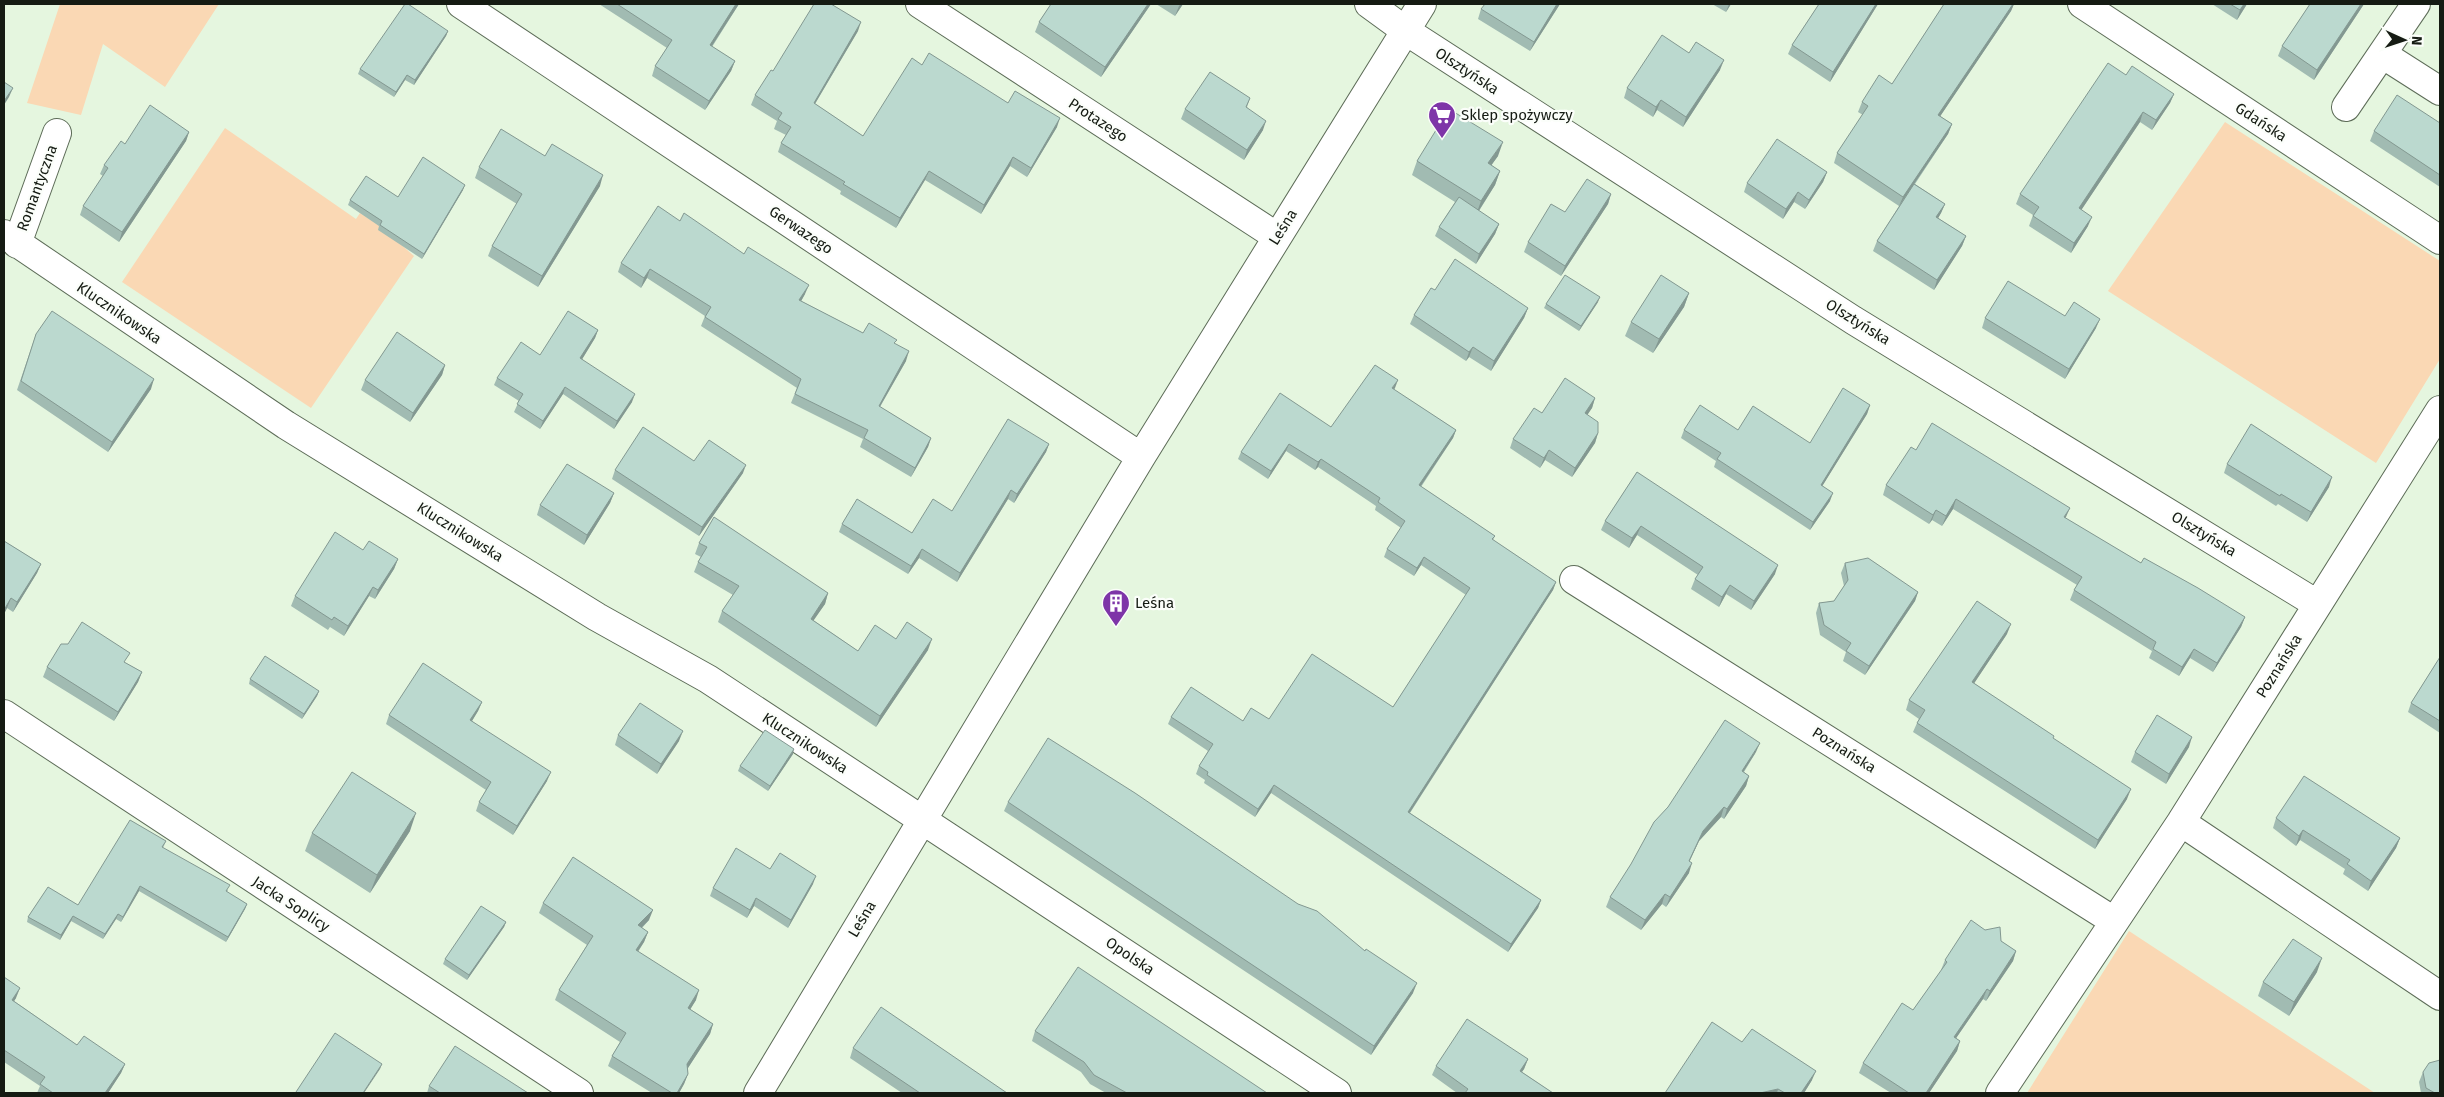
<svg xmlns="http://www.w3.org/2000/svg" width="2444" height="1097" viewBox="0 0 2444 1097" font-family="'Fira Sans',sans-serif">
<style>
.green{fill:#fad8b4}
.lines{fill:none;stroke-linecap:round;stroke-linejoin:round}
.minor-casing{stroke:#5d6c58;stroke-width:30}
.minor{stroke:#fff;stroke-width:28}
.wall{fill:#a1bbb2}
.shaded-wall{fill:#839891}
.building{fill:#bbd9cf;stroke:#839891}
.labels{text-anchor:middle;stroke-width:4.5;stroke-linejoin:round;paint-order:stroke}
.street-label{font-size:15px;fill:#151b13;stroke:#fbfefa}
.poi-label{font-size:15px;fill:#151b13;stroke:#fbfefa;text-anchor:start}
</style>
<rect width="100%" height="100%" fill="#e5f6df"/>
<path class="green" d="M60 4H219L165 87 103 44 81 115 27 103Z
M2225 122 2440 261V359L2376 463 2108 291Z
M225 128 356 219 360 213 380 226 414 256 311 408 122 282Z
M2129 931 2375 1093H2027Z"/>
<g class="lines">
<g class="minor-casing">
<path id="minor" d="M461 4 1141 457
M920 4 1276 236
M1369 4 1406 31 1853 320 2317 604
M2082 4 2440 240
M2382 54 2440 91
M2346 107 2416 4
M4 234 286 425 597 617 708 679 1337 1093
M17 244 57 133
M1574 580 2114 921
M4 714 579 1093
M2181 822 2440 996
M758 1093 1141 457 1422 4
M2000 1093 2181 822 2440 410"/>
</g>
<use href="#minor" class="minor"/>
</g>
<path class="wall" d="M599 4H739L712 47 735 61 731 71 705 110 652 76 655 66 667 48Z
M1051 4H1151L1101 77 1035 32 1039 22Z
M1156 4H1183L1175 16Z
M1560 4 1530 51 1478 19 1481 9Z
M1712 4H1731L1726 12Z
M1819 4H1878L1830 82 1788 54 1792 45Z
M1944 4H2014L2011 11 1940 116 1952 124 1948 134 1915 184 1945 204 1941 213 1938 218 1966 236 1962 246 1934 290 1873 251 1877 241 1899 206 1834 163 1837 153 1863 115 1858 112 1862 102 1892 84Z
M2212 4H2247L2237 20Z
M2310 4H2364L2314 80 2278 56 2282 46Z
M448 31 446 36 414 85 405 80 394 97 358 74 360 69Z
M858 31 815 104 863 136 922 65 1008 103 1057 127 1027 177 1010 166 981 214 925 180 896 228 840 194 841 191 778 152 781 143 786 135 774 129 777 121 751 105 755 95 773 71Z
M1689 53 1720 70 1683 127 1657 110 1653 117 1624 98 1627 88Z
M2126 75 2174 94 2170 103 2152 130 2140 122 2081 210 2088 226 2071 253 2029 226 2033 215 2016 204 2020 194Z
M1250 98 1247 107 1263 130 1244 160 1181 119 1185 109Z
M2440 123V187L2370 141 2374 131Z
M189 132 186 141 119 242 80 215 83 206 103 176 100 174 104 165 125 144Z
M545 156 600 186 538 287 488 256 492 246 517 204 475 178 479 167Z
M1498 156 1491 165 1500 171 1495 185 1479 211 1499 224 1495 234 1476 264 1435 236 1439 227 1455 202 1412 175 1417 161Z
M1827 172 1823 182 1805 209 1794 202 1783 219 1744 192 1747 183Z
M463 190 422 259 378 230 379 226 348 205 350 200 398 197Z
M1611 194 1608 204 1561 276 1524 252 1528 242 1565 212Z
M680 221 805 294 801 301 863 333 895 344 906 361 880 407 931 438 928 447 911 477 860 447 863 439 791 403 797 388 701 326 705 316 647 278 641 288 618 272 621 263Z
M1435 290 1528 308 1524 318 1491 371 1469 357 1466 361 1410 324 1414 315Z
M1689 293 1684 307 1653 353 1625 336 1631 322Z
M1598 302 1579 331 1544 308 1546 304Z
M2065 316 2096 328 2065 379 1982 328 1985 318Z
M598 330 595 338 582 359 632 402 614 429 563 394 540 429 514 412 519 401 494 385 497 378 540 355Z
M36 334 151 389 108 452 17 390Z
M445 365 442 375 410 422 361 390 365 380Z
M1395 388 1394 390 1456 430 1453 438 1421 487 1495 536 1493 540 1556 582 1553 590 1410 813 1541 900 1538 908 1508 952 1271 793 1255 817 1204 783 1205 780 1196 774 1199 766 1208 751 1168 724 1171 717 1243 721 1269 719 1393 707 1466 595 1421 565 1414 576 1384 557 1387 549 1401 528 1375 510 1376 506 1318 467 1315 470 1286 451 1268 479 1238 459 1241 452 1331 427Z
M1595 398 1592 408 1587 414 1598 433 1595 443 1572 477 1545 460 1540 468 1510 448 1513 439 1542 413Z
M1870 405 1867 414 1822 486 1830 501 1810 530 1714 467 1716 461 1681 438 1684 430H1738L1810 443Z
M1049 444 1046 452 1014 503 1008 499 957 582 919 558 908 574 839 532 842 524 912 533 952 511Z
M1916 450 2065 518 2141 563 2245 617 2241 627 2213 672 2190 658 2179 676 2149 658 2152 651 2070 600 2074 590 2077 585 1953 509 1942 526 1932 520 1929 524 1883 495 1886 485Z
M694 461 743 473 699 536 612 479 615 470Z
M2227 464 2329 487 2307 522 2278 504 2276 506 2224 473Z
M1637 472 1775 574 1751 610 1726 594 1719 607 1691 589 1695 579 1698 575 1637 535 1629 548 1601 530 1605 521Z
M614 493 610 503 584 545 537 515 540 505Z
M4 541 41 564 37 573 13 612 7 608 4 614Z
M699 543 828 593 825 604 813 620 858 651 896 639 928 650 876 727 718 622 722 611 733 595 694 572 698 562 701 557 695 554Z
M363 550 398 559 394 569 375 599 369 596 344 636 330 627 328 630 291 606 295 596Z
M1845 563 1918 592 1915 601 1865 675 1843 661 1846 652 1820 635 1816 613 1819 603 1834 601 1844 586 1841 573Z
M2007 634 1974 683 2054 739 2127 799 2095 849 1913 732 1917 723 1919 719 1906 710 1909 700Z
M68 644 126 663 142 672 138 682 114 721 43 677 47 667Z
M2440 657V733L2408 712 2411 703Z
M250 679 319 691 317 696 302 719 249 684Z
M482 702 478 711 472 721 547 781 513 835 476 811 479 802 486 790 386 724 389 715Z
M618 735 679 741 657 774 615 745Z
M2189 747 2166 784 2131 762 2135 752Z
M1756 752 1744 772 1749 776 1746 786 1724 819 1721 817 1699 841 1689 862V873L1666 907 1662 904 1641 930 1606 907 1610 897Z
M793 754 768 791 738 771 740 766Z
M1008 802 1298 904 1413 993 1371 1055 1004 811Z
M2276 818 2400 838 2396 848 2368 891 2343 874 2345 869 2300 840 2296 846 2273 828Z
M410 831 370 893 305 851 312 833Z
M166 841 163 848 228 890 227 892 247 904 245 909 226 942 139 891 121 922 116 919 103 939 71 921 60 940 27 922 28 917 78 905Z
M770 869 813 884 788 928 754 906 747 918 710 896 713 888Z
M543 903 649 920 642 928 648 932 644 942 638 952 696 1000 690 1009 713 1024 710 1034 688 1068V1074L684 1084 679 1093H652L608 1066 612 1056 620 1042 555 1000 559 990 587 945 539 913Z
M506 922 504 927 467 980 443 964 445 959Z
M2001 941 2016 951 2013 961 1986 1001 1983 999 1956 1038 1960 1041 1957 1051 1929 1093H1891L1859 1073 1863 1063 1913 1010 1942 970H1941L1945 960Z
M2317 972 2289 1016 2258 996 2263 982Z
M4 977 16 998 14 1001 77 1045 125 1064 121 1073 108 1093H37L40 1086 4 1062Z
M1035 1031 1267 1093H1106L1090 1084 1081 1072 1032 1041Z
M1742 1042 1812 1080 1804 1093H1665Z
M853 1048 1007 1093H902L850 1058Z
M1528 1059 1524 1069 1522 1072 1553 1093H1457L1432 1075 1436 1066Z
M2423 1072 2440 1093H2421L2419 1082Z
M429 1086 528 1093H427Z"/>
<path class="shaded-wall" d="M736 4H739L706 55 710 45Z
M1148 4H1151L1101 77 1105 67Z
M1181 4H1183L1175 16 1179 6Z
M1557 4H1560L1530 51 1534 42Z
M1729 4H1731L1726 12Z
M1876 4H1878L1830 82 1833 72Z
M2013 4H2014L2011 11 1935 124 1938 115Z
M2244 4H2247L2237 20 2240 10Z
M2361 4H2364L2314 80 2317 70Z
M861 22 858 31 810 112 814 103Z
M448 31 446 36 414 85 415 80Z
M1724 60 1720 70 1683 127 1686 117Z
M735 61 731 71 705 110 709 101Z
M407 75 405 80 394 97 396 92Z
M13 88 9 97 4 105V101Z
M2174 94 2170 103 2152 130 2156 120Z
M1661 100 1657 110 1653 117 1656 107Z
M2143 112 2140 122 2076 218 2079 208Z
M1060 118 1057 127 1027 177 1031 168Z
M1266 121 1263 130 1244 160 1247 150Z
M1952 124 1948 134 1899 206 1903 197Z
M189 132 186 141 119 242 122 232Z
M1503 142 1498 156 1483 177 1488 163Z
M1013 157 1010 166 981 214 984 205Z
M929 171 925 180 896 228 900 218Z
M1500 171 1495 185 1476 215 1481 201Z
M1827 172 1823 182 1805 209 1809 200Z
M603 175 600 186 538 287 542 276Z
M465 185 463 190 422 259 424 254Z
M1798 192 1794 202 1783 219 1786 209Z
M1611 194 1608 204 1561 276 1565 266Z
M1945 204 1941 213 1933 227 1936 217Z
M2092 217 2088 226 2071 253 2074 243Z
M1499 224 1495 234 1476 264 1479 254Z
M1966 236 1962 246 1934 290 1937 280Z
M650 269 647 278 641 288 644 278Z
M809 285 805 294 796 310 799 300Z
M1689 293 1684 307 1653 353 1659 339Z
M1600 297 1598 302 1579 331 1581 326Z
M1528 308 1524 318 1491 371 1494 361Z
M2100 319 2096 328 2065 379 2069 369Z
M598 330 595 338 578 366 580 358Z
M1473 347 1469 357 1466 361 1469 352Z
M909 351 906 361 875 415 879 406Z
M445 365 442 375 410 422 413 413Z
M154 379 151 389 108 452 112 442Z
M1398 380 1395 388 1389 396 1392 388Z
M565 387 563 394 540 429 543 421Z
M635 394 632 402 614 429 617 421Z
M1595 398 1592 408 1582 423 1585 413Z
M1870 405 1867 414 1818 493 1821 485Z
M1456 430 1453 438 1416 493 1419 485Z
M1598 433 1595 443 1572 477 1575 468Z
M931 438 928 447 911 477 915 468Z
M1049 444 1046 452 1014 503 1017 494Z
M1289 444 1286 451 1268 479 1271 471Z
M1549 450 1545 460 1540 468 1544 458Z
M1321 459 1318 467 1315 470 1318 462Z
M746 465 743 473 699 536 702 527Z
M2332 477 2329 487 2307 522 2311 512Z
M1011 490 1008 499 957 582 960 573Z
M614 493 610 503 584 545 587 535Z
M1833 493 1830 501 1810 530 1813 522Z
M1956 499 1953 509 1942 526 1946 516Z
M2070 508 2066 517 2060 527 2064 517Z
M1936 510 1932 520 1929 524 1933 515Z
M1641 526 1637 535 1629 548 1632 538Z
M922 549 919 558 908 574 911 566Z
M1424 557 1421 565 1414 576 1417 568Z
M398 559 394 569 375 599 378 590Z
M41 564 37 573 13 612 17 602Z
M1778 565 1775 574 1751 610 1754 601Z
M1556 582 1553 590 1405 820 1408 812Z
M1730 585 1726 594 1719 607 1722 597Z
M373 587 369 596 344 636 348 626Z
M1918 592 1915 601 1865 675 1869 666Z
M828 593 825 604 807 630 811 619Z
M11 598 7 608 4 614V610Z
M2245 617 2241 627 2213 672 2217 663Z
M2011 624 2007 634 1969 691 1972 682Z
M932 639 928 650 876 727 880 716Z
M2194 649 2190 658 2179 676 2182 667Z
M142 672 138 682 114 721 118 712Z
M319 691 317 696 302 719 304 714Z
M482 702 478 711 467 729 470 720Z
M683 731 679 741 657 774 661 764Z
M2192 737 2189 747 2166 784 2169 774Z
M1760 743 1756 752 1738 780 1742 771Z
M794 749 793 754 768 791 770 786Z
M551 772 547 781 513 835 517 826Z
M1749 776 1746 786 1724 819 1727 809Z
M1274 785 1271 793 1255 817 1258 809Z
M2131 789 2127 799 2095 849 2098 840Z
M1724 807 1721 817 1699 841 1685 871 1689 861 1703 831Z
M416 813 410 831 370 893 377 875Z
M2303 830 2300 840 2296 846 2299 836Z
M2400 838 2396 848 2368 891 2371 881Z
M1692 863 1689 873 1666 907 1670 897Z
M816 876 813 884 788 928 791 920Z
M140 886 139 891 121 922 123 917Z
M1665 894 1662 904 1641 930 1645 920Z
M756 898 754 906 747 918 750 910Z
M1541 900 1538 908 1508 952 1511 944Z
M247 904 245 909 226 942 228 937Z
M653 910 649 920 634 935 638 925Z
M118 914 116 919 103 939 105 934Z
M73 916 71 921 60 940 61 935Z
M506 922 504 927 467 980 469 975Z
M648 932 644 942 632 960 636 950Z
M2016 951 2013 961 1986 1001 1990 991Z
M2322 958 2317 972 2289 1016 2294 1002Z
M1417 983 1413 993 1371 1055 1374 1046Z
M20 988 16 998 9 1009 12 1000Z
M1987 989 1983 999 1950 1047 1954 1037Z
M699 990 696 1000 685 1018 688 1008Z
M713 1024 710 1034 684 1074 687 1064Z
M1960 1041 1957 1051 1929 1093H1926Z
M1528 1059 1524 1069 1516 1080 1520 1071Z
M125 1064 121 1073 108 1093H105Z
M382 1064 380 1069 364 1093H363Z
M1816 1071 1812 1080 1804 1093H1801Z
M688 1074 684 1084 679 1093H677Z
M1778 1089 1777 1093H1760Z"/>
<path class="building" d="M405 4H408L448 31 415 80 407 75 396 92 360 69Z
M617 4H736L710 45 735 61 709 101 655 66 672 40Z
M814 4H831L861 22 814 103 863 136 912 58 922 65 929 53 1008 103 1015 91 1060 118 1031 168 1013 157 984 205 929 171 900 218 843 184 845 182 781 143 791 127 778 119 782 113 755 95 771 70 773 71Z
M1051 4H1148L1105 67 1039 22Z
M1485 4H1557L1534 42 1481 9Z
M1819 4H1876L1833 72 1792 45Z
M1944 4H2013L1938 115 1952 124 1903 197 1837 153 1868 106 1862 102 1879 75 1892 84Z
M2230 4H2244L2240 10Z
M2310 4H2361L2317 70 2282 46Z
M1662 35 1689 53 1696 42 1724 60 1686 117 1661 100 1656 107 1627 88Z
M2108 63 2126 75 2132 66 2174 94 2156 120 2143 112 2079 208 2092 217 2074 243 2033 216 2039 207 2020 194Z
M1210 72 1250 98 1246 107 1266 121 1247 150 1185 109Z
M4 82 13 88 4 101Z
M2397 95 2440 123V175L2374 131Z
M150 105 189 132 122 232 83 206 108 168 104 165 121 141 125 144Z
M1449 109 1503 142 1488 163 1500 171 1481 201 1417 161Z
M501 129 545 156 552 144 603 175 542 276 492 246 522 194 479 167Z
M1777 139 1827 172 1809 200 1798 192 1786 209 1747 183Z
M423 157 465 185 424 254 380 225 382 221 350 200 366 176 398 197Z
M1587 179 1611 194 1565 266 1528 242 1551 204 1565 212Z
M1914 184 1945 204 1936 217 1966 236 1937 280 1877 241Z
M1459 197 1499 224 1479 254 1439 227Z
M658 206 680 221 684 213 744 254 748 247 809 285 799 300 863 333 869 323 897 340 894 343 909 351 879 406 931 438 915 468 864 438 868 430 795 394 801 379 705 317 711 307 650 269 644 278 621 263Z
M1455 259 1528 308 1494 361 1473 347 1469 352 1414 315 1431 288 1435 290Z
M1565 275 1600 297 1581 326 1546 304Z
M1661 275 1689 293 1659 339 1631 322Z
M2008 281 2065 316 2074 302 2100 319 2069 369 1985 318Z
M52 311 154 379 112 442 21 381 36 334Z
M568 311 598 330 580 358 635 394 617 421 565 387 543 421 517 404 523 394 497 378 521 342 540 355Z
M397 332 445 365 413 413 365 380Z
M1375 365 1398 380 1392 388 1456 430 1419 485 1495 536 1492 539 1556 582 1408 812 1541 900 1511 944 1274 785 1258 809 1207 775 1208 772 1199 766 1213 744 1171 717 1191 687 1243 721 1251 708 1269 719 1312 654 1393 707 1470 588 1424 557 1417 568 1387 549 1405 521 1378 502 1380 498 1321 459 1318 462 1289 444 1271 471 1241 452 1280 393 1331 427Z
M1565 378 1595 398 1585 413 1598 422V433L1575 468 1549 450 1544 458 1513 439 1534 408 1542 413Z
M1843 388 1870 405 1821 485 1833 493 1813 522 1717 459 1721 453 1684 430 1700 405 1738 430 1753 406 1810 443Z
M1008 419 1049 444 1017 494 1011 490 960 573 922 549 911 566 842 524 857 499 912 533 933 499 952 511Z
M1932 423 2070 508 2064 517 2141 563 2144 558 2198 588 2245 617 2217 663 2194 649 2182 667 2153 649 2156 642 2074 590 2082 577 1956 499 1946 516 1936 510 1933 515 1886 485 1911 447 1916 450Z
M2251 424 2332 477 2311 512 2281 494 2280 496 2227 464Z
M643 427 694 461 709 440 746 465 702 527 615 470Z
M567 464 614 493 587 535 540 505Z
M1637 472 1778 565 1754 601 1730 585 1722 597 1695 579 1703 567 1641 526 1632 538 1605 521Z
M714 517 828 593 811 619 858 651 875 625 896 639 907 622 932 639 880 716 722 611 739 586 698 562 707 547 699 543Z
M335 532 363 550 369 541 398 559 378 590 373 587 348 626 334 617 332 620 295 596Z
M4 541 41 564 17 602 11 598 4 610Z
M1868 558 1918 592 1869 666 1846 651 1851 643 1824 625 1819 603 1834 601 1848 580 1845 563Z
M1977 601 2011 624 1972 682 2054 736 2053 738 2131 789 2098 840 1917 723 1925 710 1909 700Z
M82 622 130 653 124 662 142 672 118 712 47 667 61 644H68Z
M265 656 319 691 304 714 250 679Z
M2440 657V721L2411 703Z
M423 663 482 702 470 720 551 772 517 826 479 802 491 782 389 715Z
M640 703 683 731 661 764 618 735Z
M2157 715 2192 737 2169 774 2135 752Z
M1725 720 1760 743 1742 771 1749 776 1727 809 1724 807 1703 831 1689 861 1692 863 1670 897 1665 894 1645 920 1610 897 1631 864 1654 822 1668 807Z
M765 730 794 749 770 786 740 766Z
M1048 738 1135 793 1298 904 1317 911 1365 951 1366 949 1417 983 1374 1046 1008 802Z
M352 772 416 813 377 875 312 833Z
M2304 776 2400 838 2371 881 2347 864 2350 860 2303 830 2299 836 2276 818Z
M130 820 166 841 162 847 230 885 226 891 247 904 228 937 140 886 123 917 118 914 105 934 73 916 61 935 28 917 48 887 78 905Z
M736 848 770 869 780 853 816 876 791 920 756 898 750 910 713 888Z
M573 857 653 910 638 925 648 932 636 950 699 990 688 1008 713 1024 687 1064 688 1074 677 1093H672L612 1056 626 1033 559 990 593 936 543 903Z
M481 906 506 922 469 975 445 959Z
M1971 920 1985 930 2000 927 2001 941 2016 951 1990 991 1987 989 1954 1037 1960 1041 1926 1093H1909L1863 1063 1902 1003 1913 1010 1947 962 1945 960Z
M2293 939 2322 958 2294 1002 2263 982Z
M1078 967 1267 1093H1127L1094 1075 1084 1062 1035 1031Z
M4 977 20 988 12 1000 77 1045 84 1036 125 1064 105 1093H53L40 1084 45 1077 4 1050Z
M881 1007 1007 1093H920L853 1048Z
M1467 1019 1528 1059 1520 1071 1553 1093H1465L1468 1089 1436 1066Z
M1712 1022 1742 1042 1752 1029 1816 1071 1801 1093H1785L1778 1089 1760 1093H1665Z
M335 1033 382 1064 363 1093H297L296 1092Z
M455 1046 528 1093H440L429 1086Z
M2440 1060V1093H2435L2426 1088 2423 1072 2429 1063Z"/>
<defs>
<g id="supermarket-pin" transform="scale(1.4375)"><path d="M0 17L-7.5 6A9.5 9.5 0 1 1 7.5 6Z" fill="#7e35a8" stroke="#fbfefa"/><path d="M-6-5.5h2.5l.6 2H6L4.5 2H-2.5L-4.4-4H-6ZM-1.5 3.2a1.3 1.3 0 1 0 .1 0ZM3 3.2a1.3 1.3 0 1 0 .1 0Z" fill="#fff"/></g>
<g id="building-pin" transform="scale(1.4375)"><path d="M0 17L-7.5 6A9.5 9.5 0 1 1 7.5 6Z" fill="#7e35a8" stroke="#fbfefa"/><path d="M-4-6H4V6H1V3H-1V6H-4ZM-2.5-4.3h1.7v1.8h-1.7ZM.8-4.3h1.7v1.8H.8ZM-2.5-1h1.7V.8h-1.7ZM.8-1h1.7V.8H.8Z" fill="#fff"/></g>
</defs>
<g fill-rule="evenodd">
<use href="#supermarket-pin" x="1442" y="115"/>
<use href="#building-pin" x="1116" y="603"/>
</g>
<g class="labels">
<g class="street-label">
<text transform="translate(1467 71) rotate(33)" y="5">Olsztyńska</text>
<text transform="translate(1098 120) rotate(33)" y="5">Protazego</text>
<text transform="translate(2261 122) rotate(33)" y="5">Gdańska</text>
<text transform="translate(37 188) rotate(-70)" y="5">Romantyczna</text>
<text transform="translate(1283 227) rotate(-58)" y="5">Leśna</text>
<text transform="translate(801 230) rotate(34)" y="5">Gerwazego</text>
<text transform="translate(119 313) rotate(34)" y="5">Klucznikowska</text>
<text transform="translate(1858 322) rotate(32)" y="5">Olsztyńska</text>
<text transform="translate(460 532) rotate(32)" y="5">Klucznikowska</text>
<text transform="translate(2204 534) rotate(31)" y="5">Olsztyńska</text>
<text transform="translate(2279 666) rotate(-58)" y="5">Poznańska</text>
<text transform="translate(805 743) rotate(33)" y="5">Klucznikowska</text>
<text transform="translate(1844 750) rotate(32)" y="5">Poznańska</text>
<text transform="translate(291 904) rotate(33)" y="5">Jacka Soplicy</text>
<text transform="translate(862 919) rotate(-59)" y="5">Leśna</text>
<text transform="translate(1130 956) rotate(34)" y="5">Opolska</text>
</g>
<g class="poi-label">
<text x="1461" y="120">Sklep spożywczy</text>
<text x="1135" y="608">Leśna</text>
</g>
</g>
<rect width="2444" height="1097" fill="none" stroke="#151b13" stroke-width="10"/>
<g transform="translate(2404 40) rotate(93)" stroke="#fbfefa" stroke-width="4" paint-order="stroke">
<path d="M0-4L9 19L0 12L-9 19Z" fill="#151b13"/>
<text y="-8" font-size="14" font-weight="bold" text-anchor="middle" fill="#151b13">N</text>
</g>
</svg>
